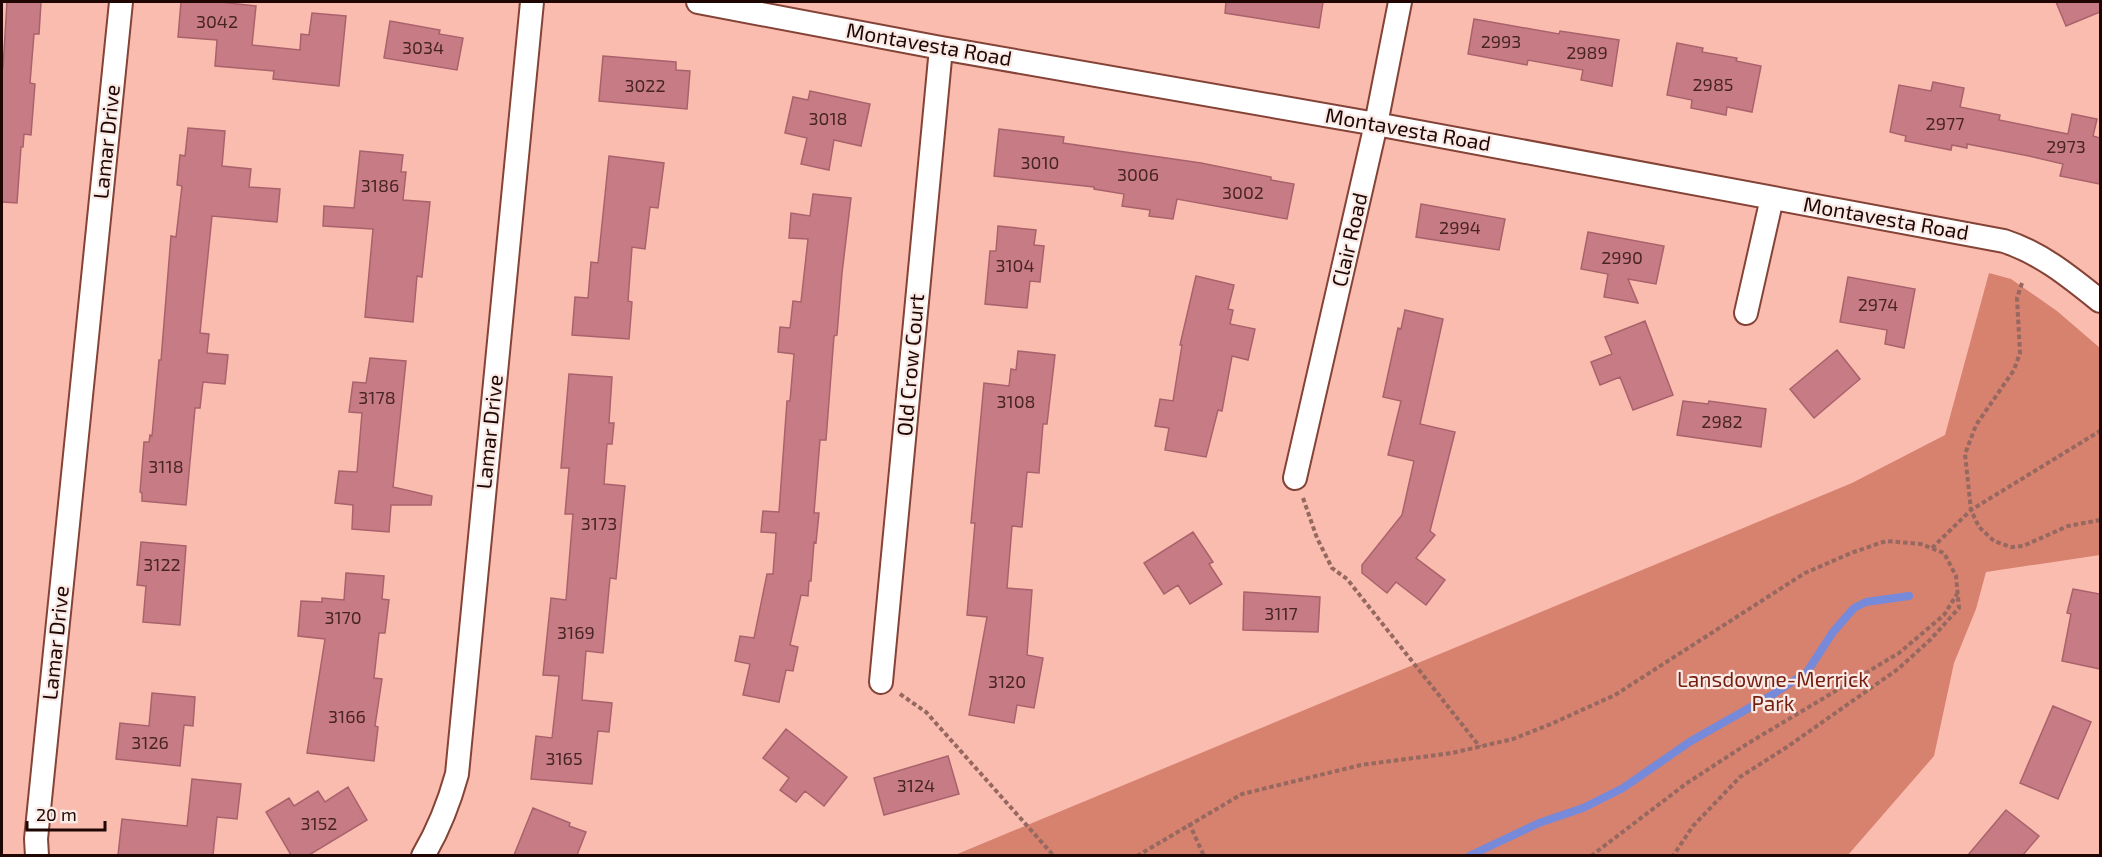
<svg xmlns="http://www.w3.org/2000/svg" width="2102" height="857" viewBox="0 0 2102 857" font-family="'Exo 2',sans-serif">
<style>
.green{fill:#d7816f}
.lines{fill:none;stroke-linecap:round;stroke-linejoin:round}
.stream{stroke:#778ada;stroke-width:8}
.building{fill:#c77c85;stroke:#a9626b;stroke-width:1.5}
.street-casing{stroke:#844336;stroke-width:26}
.path{stroke:#956860;stroke-width:4;stroke-dasharray:4.5 3;stroke-linecap:butt}
.street{stroke:#fff;stroke-width:22}
.labels{text-anchor:middle;stroke-width:4.5;stroke-linejoin:round;paint-order:stroke}
.number-label{font-size:18px;fill:#492424}
.street-label{font-size:21px;fill:#1f0603;stroke:#faeae6}
.park-label{font-size:21px;fill:#741e0f;stroke:#faeae6}
</style>
<rect width="100%" height="100%" fill="#fabcaf"/>
<path class="green" d="M1989 273 2011 279 2057 311 2100 348V555L1986 572 1976 609 1954 663 1934 756 1848 855H955L1852 483 1945 435Z"/>
<g class="lines">
<path class="stream" d="M1469 856 1539 823 1583 808 1623 788 1691 741 1772 695 1807 672 1833 632 1854 608 1866 602 1909 596"/>
</g>
<path class="building" d="M7 2H41L39 34H34L30 83 35 84 31 135 24 134 23 147H21L17 203 2 202V68H3Z
M181 2H220L256 6 252 45 300 50 301 34 309 35 312 13 346 16 339 86 273 79 274 71 215 66 217 40 178 37Z
M1226 2H1323L1319 28 1225 13Z
M2056 2H2100V12L2066 26Z
M1474 19 1559 34 1560 31 1619 40 1612 86 1581 80 1583 70 1528 60 1527 65 1468 54Z
M390 21 440 30 439 34 463 38 457 70 384 58Z
M1677 43 1703 48 1702 52 1737 58 1736 61 1761 66 1752 112 1727 107 1726 115 1691 108 1692 100 1667 95Z
M603 56 676 62V70L690 71 687 109 599 101Z
M1933 82 1964 88 1960 107 2000 115 1999 120 2068 134 2072 114 2097 119 2093 136 2100 138V184L2060 176 2063 164 2029 156 1967 144V148L1952 145 1951 150 1905 141 1906 136 1890 132 1899 85 1931 91Z
M810 91 870 104 861 146 834 140 829 170 801 164 807 138 785 133 793 97 808 100Z
M188 128 225 131 222 166 251 169 249 187 280 189 277 222 212 216 200 333 209 334 207 353 228 355 225 384 203 382 200 408H195L186 505 142 501V493L140 492 144 442H149L150 435 152 436 159 360H161L171 236 176 237 182 186 177 185 180 155 185 156Z
M999 129 1064 137 1063 143 1201 163 1271 177V180L1294 184 1287 219 1177 199 1173 219 1149 216 1150 210 1122 206 1124 194 1094 189V187L994 176Z
M360 151 403 155 401 172H406L403 200 430 202 422 277 417 276 413 322 365 317 373 229 323 226 324 206 354 208Z
M609 156 664 163 658 208 650 207 645 249 632 247 628 301 632 302 629 339 572 335 575 297 588 298 591 262 598 263Z
M813 194 851 198 842 273 837 335 834 336 826 440H820L814 513H819L816 543 814 542 811 581H809L808 596 801 595 790 645 798 647 793 671 786 670 779 702 743 695 750 664 735 661 740 636 754 638 767 574H773L776 533 761 532 763 511 779 512 787 401H790L794 354 778 352 780 327 790 328 793 301 801 302 808 239 789 238 791 213 810 216Z
M1421 204 1505 219 1499 250 1416 237Z
M998 226 1036 230 1034 245 1044 246 1040 282 1030 281 1027 308 985 304 990 251H996Z
M1588 232 1664 246 1656 284 1628 279 1638 303 1604 297 1608 274 1581 269Z
M1196 276 1234 285 1228 309 1233 310 1230 324 1255 329 1248 360 1232 356 1222 411 1218 410 1206 457 1165 450 1169 428 1155 426 1160 399 1173 401 1182 345H1180Z
M1848 277 1915 289 1904 348 1885 344 1887 330 1840 322Z
M1405 310 1443 319 1420 424 1455 432 1430 531 1435 535 1416 558 1445 580 1426 605 1396 582 1387 593 1362 573V565L1402 515 1414 461 1388 455 1401 401 1383 397 1398 328 1401 329Z
M1645 321 1673 395 1633 410 1620 377 1600 385 1591 362 1612 354 1605 337Z
M1837 350 1860 379 1814 418 1790 389Z
M1018 351 1055 355 1047 424H1043L1039 473 1027 472 1022 527 1012 526 1007 588 1032 590 1027 655 1043 658 1034 708 1017 705 1014 723 969 715 987 617 967 615 975 523H971L984 383 1009 386 1011 369 1016 370Z
M370 358 406 361 393 487 432 496 431 505H391L389 532 352 529 353 505 335 503 339 471 357 472 362 413 349 412 353 382 366 383Z
M569 374 612 377 609 423H614L612 444H607L604 484 625 486 616 579 610 578 603 653 586 651 582 700 612 703 609 732 598 731 592 784 531 779 536 736 552 738 559 676 543 675 551 598 566 600 573 514H565L569 468H561Z
M1683 401 1708 404 1709 401 1766 409 1761 447 1677 435Z
M1193 532 1213 562 1209 564 1222 584 1190 604 1178 585 1164 594 1144 563Z
M141 542 186 546 180 625 143 622 146 586 137 585Z
M346 573 384 576 382 599 389 600 385 633H379L374 678 382 679 375 726 378 727 374 761 307 753 325 639 298 636 301 601 322 602V598L344 600Z
M2073 589 2100 594V669L2062 661 2071 614 2067 613Z
M1244 592 1320 597 1318 632 1243 630Z
M152 693 195 697 193 726 184 725 180 766 116 759 120 723 149 726Z
M2053 706 2091 722 2058 799 2020 783Z
M786 729 847 777 824 806 805 791 796 802 780 790 789 778 763 758Z
M948 756 959 794 884 815 874 778Z
M192 779 241 784 237 819 217 817 213 855H118L122 819 187 826Z
M348 787 367 820 309 855H291L266 812 289 798 294 806 318 791 325 802Z
M533 808 570 823 569 826 586 832 577 855H514Z
M2006 810 2039 836 2023 855H1968Z"/>
<g class="lines">
<g class="street-casing">
<path id="street" d="M698 2 941 48 1376 124 2004 241C2041 253 2070 277 2100 301
M1746 313 1772 198
M1295 478 1376 124 1400 2
M881 682 941 48
M37 856 36 839 121 2
M423 856C439 829 449 803 457 774L532 2"/>
</g>
<path class="path" d="M2022 283 2017 298 2020 353 2014 370 1976 425 1965 454 1971 510 1979 527 1994 541 2011 547 2023 546 2068 526 2100 520
M1303 498 1317 538 1332 568 1347 579 1480 747
M1932 548 1971 510 2100 431
M900 694 926 712 1054 856
M1189 823 1204 856
M1137 856 1242 794 1361 765 1452 753 1513 739 1551 724 1615 695 1805 573 1851 553 1886 541 1921 544 1944 553 1956 576 1959 608 1930 640 1898 669 1787 747 1740 777 1693 826 1673 856
M1591 856 1687 783 1747 744 1899 653 1944 615 1957 594"/>
<use href="#street" class="street"/>
</g>
<g class="labels">
<g class="number-label">
<text x="217" y="28">3042</text>
<text x="1501" y="48">2993</text>
<text x="423" y="54">3034</text>
<text x="1587" y="59">2989</text>
<text x="1713" y="91">2985</text>
<text x="645" y="92">3022</text>
<text x="828" y="125">3018</text>
<text x="1945" y="130">2977</text>
<text x="2066" y="153">2973</text>
<text x="1040" y="169">3010</text>
<text x="1138" y="181">3006</text>
<text x="380" y="192">3186</text>
<text x="1243" y="199">3002</text>
<text x="1460" y="234">2994</text>
<text x="1622" y="264">2990</text>
<text x="1015" y="272">3104</text>
<text x="1878" y="311">2974</text>
<text x="377" y="404">3178</text>
<text x="1016" y="408">3108</text>
<text x="1722" y="428">2982</text>
<text x="166" y="473">3118</text>
<text x="599" y="530">3173</text>
<text x="162" y="571">3122</text>
<text x="1281" y="620">3117</text>
<text x="343" y="624">3170</text>
<text x="576" y="639">3169</text>
<text x="1007" y="688">3120</text>
<text x="347" y="723">3166</text>
<text x="150" y="749">3126</text>
<text x="564" y="765">3165</text>
<text x="916" y="792">3124</text>
<text x="319" y="830">3152</text>
</g>
<g class="street-label">
<text transform="translate(929 45) rotate(10)" y="7">Montavesta Road</text>
<text transform="translate(1408 130) rotate(10)" y="7">Montavesta Road</text>
<text transform="translate(107 142) rotate(-84)" y="7">Lamar Drive</text>
<text transform="translate(1886 219) rotate(10)" y="7">Montavesta Road</text>
<text transform="translate(1350 240) rotate(-77)" y="7">Clair Road</text>
<text transform="translate(911 365) rotate(-85)" y="7">Old Crow Court</text>
<text transform="translate(490 432) rotate(-84)" y="7">Lamar Drive</text>
<text transform="translate(56 643) rotate(-84)" y="7">Lamar Drive</text>
</g>
<g class="park-label">
<text x="1773" y="687">Lansdowne-Merrick<tspan x="1773" dy="24">Park</tspan></text>
</g>
</g>
<rect width="2102" height="857" fill="none" stroke="#1f0603" stroke-width="6"/>
<path d="M27 821v9h78v-9" fill="none" stroke="#1f0603" stroke-width="3"/>
<text x="36" y="821" font-size="18" fill="#1f0603" stroke="#faeae6" stroke-width="4.5" paint-order="stroke">20 m</text>
</svg>
